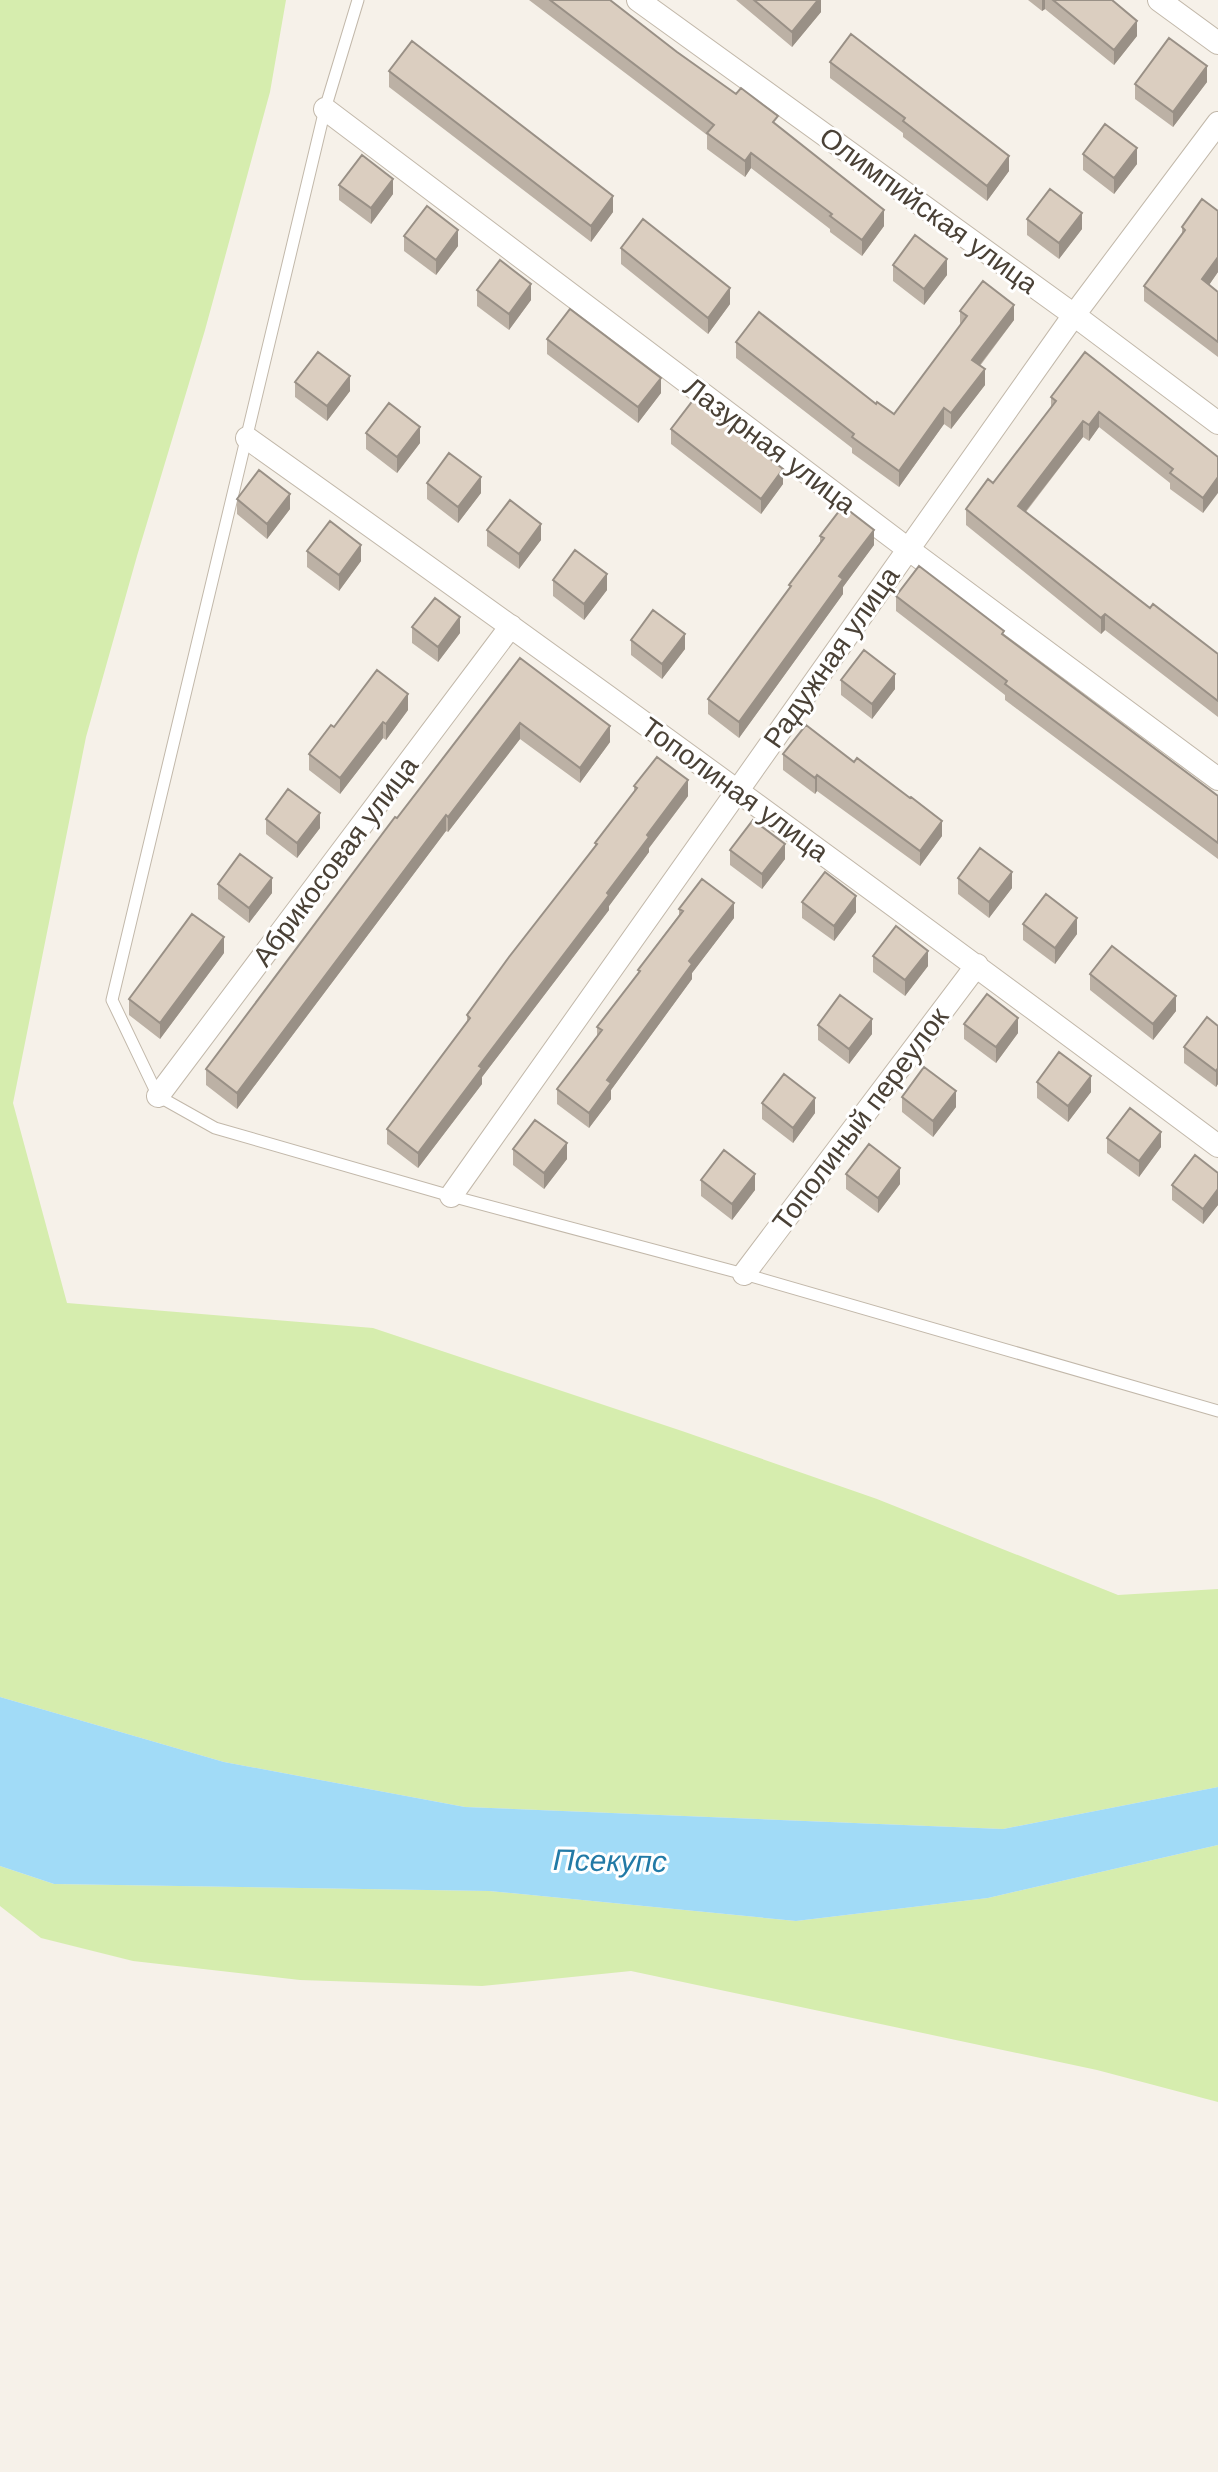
<svg xmlns="http://www.w3.org/2000/svg" width="1218" height="2472" viewBox="0 0 1218 2472" font-family="Arial,sans-serif">
<style>
.green{fill:#d6edae}
.water{fill:#a1dbf7}
.lines{fill:none;stroke-linecap:round;stroke-linejoin:round}
.lane-casing{stroke:#c2b8aa;stroke-width:13}
.street-casing{stroke:#c2b8aa;stroke-width:24}
.lane{stroke:#fff;stroke-width:11}
.street{stroke:#fff;stroke-width:22}
.wall{fill:#bcb1a5}
.shaded-wall{fill:#999086}
.building{fill:#dbcec0;stroke:#999086;stroke-width:2}
.labels{text-anchor:middle;stroke-width:6;stroke-linejoin:round;paint-order:stroke}
.street-label{font-size:28px;fill:#4a4136;stroke:#fff}
.water-label{font-size:30px;font-style:italic;fill:#227aa6;stroke:#fff}
</style>
<rect width="100%" height="100%" fill="#f6f1e9"/>
<path class="green" d="M0 0H286L270 92 205 330 137 556 86 737 13 1103 67 1303 373 1328 682 1431 877 1499 1118 1595 1218 1589V1787L1003 1829 465 1807 224 1762 0 1697Z
M1218 1845V2102L1097 2070 631 1971 482 1986 300 1980 133 1961 41 1938 0 1906V1866L54 1884 489 1891 796 1921 988 1898Z"/>
<path class="water" d="M0 1697 224 1762 465 1807 1003 1829 1218 1787V1845L988 1898 796 1921 489 1891 54 1884 0 1866Z"/>
<g class="lines">
<g class="lane-casing">
<path id="lane" d="M358 0 325 109 112 1000 158 1096 215 1128 451 1196 744 1274 1218 1411"/>
</g>
<g class="street-casing">
<path id="street" d="M638 0 1074 315 1218 423
M1159 0 1218 43
M325 109 908 549 1218 779
M247 438C574 670 897 906 1218 1146
M158 1096 511 626
M451 1196 1074 315 1218 123
M744 1274 977 965"/>
</g>
<use href="#lane" class="lane"/>
<use href="#street" class="street"/>
</g>
<path class="wall" d="M529 0H610L677 52 778 126 884 226 862 256 830 232V229L751 168 745 177 707 149V135Z
M736 0H821V12L792 47Z
M1028 0H1112L1137 36 1114 65 1045 9 1042 11Z
M830 62 1009 171 987 201 903 137V133L830 78Z
M389 71 613 212 591 242 389 87Z
M1207 82 1173 127 1135 99V84Z
M1083 154 1137 164 1114 194 1083 170Z
M339 185 393 194 371 224 339 200Z
M1218 211V272L1209 285 1218 292V357L1144 301V286L1182 234V227Z
M1027 219 1082 229 1059 259 1027 235Z
M404 236 458 246 436 275 404 251Z
M621 248 730 304 708 334 621 264Z
M893 265 947 275 924 305 893 281Z
M477 290 531 300 509 330 477 306Z
M960 311 1014 320 980 366 985 385 951 429 944 424 899 487 852 453V448L736 358V342L876 404 894 414 960 326Z
M547 339 661 393 638 423 547 354Z
M1085 352 1218 457 1203 513 1170 489V483L1099 427 1089 441 1083 437 1026 512 1150 608 1218 654V717L1105 630 1101 634 966 525V509L993 483 1051 407V397Z
M295 382 350 391 327 421 295 397Z
M671 429 783 484 761 514 671 444Z
M366 433 420 443 397 473 366 449Z
M427 483 481 493 458 523 427 499Z
M237 499 290 509 267 539 237 514Z
M487 530 541 540 519 569 487 546Z
M820 536 874 545 843 587V594L739 738 708 714V699L789 589V585L820 542Z
M307 551 361 561 339 591 307 567Z
M553 580 607 590 584 620 553 596Z
M896 596 1004 635 1218 796V859L1005 700V695L896 611Z
M412 627 460 633 438 662 412 643Z
M631 640 685 649 662 679 631 655Z
M520 658 610 742 580 783 520 739 448 832 446 831 237 1109 206 1085V1069Z
M841 680 895 689 872 719 841 695Z
M408 710 386 740 383 738 340 794 309 770V754L334 727Z
M783 754 942 836 920 866 817 791 815 794 783 770Z
M634 786 688 796 649 848V852L609 906V910L482 1077V1084L418 1168 387 1144V1129L467 1022V1015L595 847V843L634 792Z
M266 819 320 828 297 858 266 834Z
M730 850 785 859 762 889 730 865Z
M958 878 1012 888 989 918 958 894Z
M218 884 272 893 249 923 218 899Z
M802 902 856 912 834 941 802 918Z
M679 909 734 918 692 973V979L611 1090V1099L589 1128 557 1104V1089L597 1036V1027L638 974V970L679 915Z
M1023 924 1077 934 1055 964 1023 940Z
M224 953 160 1039 129 1015V999Z
M873 956 928 966 905 996 873 972Z
M1090 974 1176 1011 1153 1040 1090 990Z
M964 1024 1018 1033 996 1063 964 1039Z
M818 1025 872 1034 849 1064 818 1040Z
M1218 1026V1084L1216 1087 1184 1063V1047Z
M1037 1082 1091 1092 1068 1122 1037 1098Z
M902 1097 956 1107 933 1137 902 1112Z
M762 1103 815 1113 793 1143 762 1119Z
M1107 1138 1161 1147 1139 1177 1107 1153Z
M513 1149 567 1159 544 1189 513 1165Z
M1218 1173V1205L1203 1224 1172 1200V1185Z
M846 1174 900 1184 878 1213 846 1189Z
M701 1180 755 1190 732 1220 701 1196Z"/>
<path class="shaded-wall" d="M818 0H821V12L792 47V32Z
M1042 0H1045V9L1042 11Z
M1137 21V36L1114 65V50Z
M1207 66V82L1173 127V112Z
M1137 148V164L1114 194V178Z
M751 153V168L745 177V161Z
M1009 156V171L987 201V186Z
M393 179V194L371 224V208Z
M613 196V212L591 242V226Z
M884 210V226L862 256V240Z
M1082 213V229L1059 259V243Z
M458 230V246L436 275V260Z
M1218 257V272L1202 295V279Z
M947 259V275L924 305V289Z
M531 284V300L509 330V314Z
M730 288V304L708 334V318Z
M1014 305V320L972 375V360Z
M985 369V385L951 429V413Z
M350 376V391L327 421V406Z
M661 378V393L638 423V407Z
M944 408V424L899 487V471Z
M1099 412V427L1089 441V425Z
M1083 421V437L1018 521V506Z
M420 427V443L397 473V457Z
M783 469V484L761 514V499Z
M481 477V493L458 523V507Z
M1218 477V493L1203 513V498Z
M290 494V509L267 539V524Z
M541 524V540L519 569V554Z
M874 530V545L843 587V594L739 738V722L839 576Z
M361 545V561L339 591V575Z
M607 574V590L584 620V604Z
M1105 614V630L1101 634V618Z
M460 617V633L438 662V647Z
M685 634V649L662 679V664Z
M895 674V689L872 719V704Z
M408 694V710L386 740V724Z
M383 722V738L340 794V778Z
M520 723V739L448 832V817Z
M610 726V742L580 783V768Z
M817 775V791L815 794V778Z
M688 780V796L649 848V852L609 906V910L482 1077V1084L418 1168V1153L479 1066 607 893 647 835Z
M320 813V828L297 858V843Z
M446 815V831L237 1109V1093Z
M942 821V836L920 866V851Z
M785 844V859L762 889V874Z
M1012 872V888L989 918V902Z
M272 878V893L249 923V908Z
M856 896V912L834 941V926Z
M734 903V918L692 973V979L611 1090V1099L589 1128V1113L607 1080 689 961Z
M1077 918V934L1055 964V948Z
M224 937V953L160 1039V1023Z
M928 951V966L905 996V980Z
M1176 996V1011L1153 1040V1024Z
M1018 1018V1033L996 1063V1047Z
M872 1019V1034L849 1064V1049Z
M1218 1068V1084L1216 1087V1071Z
M1091 1076V1092L1068 1122V1106Z
M956 1091V1107L933 1137V1121Z
M815 1098V1113L793 1143V1128Z
M1161 1132V1147L1139 1177V1161Z
M567 1143V1159L544 1189V1173Z
M900 1168V1184L878 1213V1198Z
M755 1174V1190L732 1220V1204Z
M1218 1189V1205L1203 1224V1209Z"/>
<path class="building" d="M550 0H610L677 52 736 94 741 88 778 116 773 122 884 210 862 240 830 216 832 214 751 153 745 161 707 133 714 125Z
M754 0H818L792 32Z
M1053 0H1112L1137 21 1114 50Z
M851 34 1009 156 987 186 903 121 905 118 830 62Z
M1169 38 1207 66 1173 112 1135 84Z
M412 41 613 196 591 226 389 71Z
M1105 124 1137 148 1114 178 1083 154Z
M362 155 393 179 371 208 339 185Z
M1050 189 1082 213 1059 243 1027 219Z
M1202 199 1218 211V257L1202 279 1218 292V342L1144 286 1185 230 1182 227Z
M427 206 458 230 436 260 404 236Z
M643 219 730 288 708 318 621 248Z
M915 235 947 259 924 289 893 265Z
M500 260 531 284 509 314 477 290Z
M983 281 1014 305 972 360 985 369 951 413 944 408 899 471 852 437 854 434 736 342 759 312 876 404 877 402 894 414 967 316 960 311Z
M570 309 661 378 638 407 547 339Z
M318 352 350 376 327 406 295 382Z
M1085 352 1218 457V477L1203 498 1170 473 1173 469 1099 412 1089 425 1083 421 1018 506 1150 608 1153 604 1218 654V701L1105 614 1101 618 966 509 988 479 993 483 1056 401 1051 397Z
M694 399 783 469 761 499 671 429Z
M389 403 420 427 397 457 366 433Z
M449 453 481 477 458 507 427 483Z
M259 470 290 494 267 524 237 499Z
M510 500 541 524 519 554 487 530Z
M843 506 874 530 839 576 843 579 739 722 708 699 791 586 789 585 824 538 820 536Z
M330 521 361 545 339 575 307 551Z
M575 550 607 574 584 604 553 580Z
M919 566 1004 631 1002 634 1218 796V843L1005 684 1007 681 896 596Z
M435 598 460 617 438 647 412 627Z
M653 610 685 634 662 664 631 640Z
M864 650 895 674 872 704 841 680Z
M520 658 610 726 580 768 520 723 448 817 446 815 237 1093 206 1069 395 817 397 818Z
M377 670 408 694 386 724 383 722 340 778 309 754 331 725 334 727Z
M806 725 854 762 857 758 910 798 911 797 942 821 920 851 817 775 815 778 783 754Z
M657 757 688 780 647 835 649 837 607 893 609 895 479 1066 482 1068 418 1153 387 1129 470 1018 467 1015 509 957 597 844 595 843 637 788 634 786Z
M288 789 320 813 297 843 266 819Z
M753 820 785 844 762 874 730 850Z
M980 848 1012 872 989 902 958 878Z
M240 854 272 878 249 908 218 884Z
M825 872 856 896 834 926 802 902Z
M702 879 734 903 689 961 692 964 607 1080 611 1083 589 1113 557 1089 602 1030 597 1027 640 971 638 970 683 911 679 909Z
M1046 894 1077 918 1055 948 1023 924Z
M192 914 224 937 160 1023 129 999Z
M896 926 928 951 905 980 873 956Z
M1112 946 1176 996 1153 1024 1090 974Z
M987 994 1018 1018 996 1047 964 1024Z
M840 995 872 1019 849 1049 818 1025Z
M1207 1017 1218 1026V1068L1216 1071 1184 1047Z
M1059 1052 1091 1076 1068 1106 1037 1082Z
M924 1067 956 1091 933 1121 902 1097Z
M784 1074 815 1098 793 1128 762 1103Z
M1130 1108 1161 1132 1139 1161 1107 1138Z
M535 1120 567 1143 544 1173 513 1149Z
M869 1144 900 1168 878 1198 846 1174Z
M724 1150 755 1174 732 1204 701 1180Z
M1195 1155 1218 1173V1189L1203 1209 1172 1185Z"/>
<g class="labels">
<g class="street-label">
<text transform="translate(929 210) rotate(36)" y="10">Олимпийская улица</text>
<text transform="translate(770 445) rotate(37)" y="10">Лазурная улица</text>
<text transform="translate(831 657) rotate(-55)" y="10">Радужная улица</text>
<text transform="translate(735 789) rotate(36)" y="10">Тополиная улица</text>
<text transform="translate(335 861) rotate(-53)" y="10">Абрикосовая улица</text>
<text transform="translate(860 1119) rotate(-53)" y="10">Тополиный переулок</text>
</g>
<g class="water-label">
<text transform="translate(610 1861) rotate(1)" y="10">Псекупс</text>
</g>
</g>
</svg>
